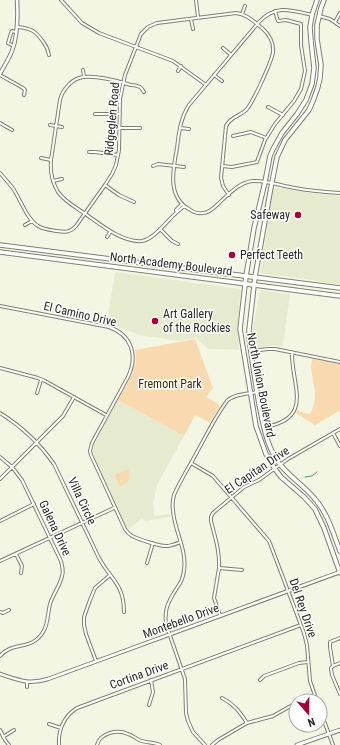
<svg xmlns="http://www.w3.org/2000/svg" width="340" height="745" viewBox="0 0 340 745" font-family="'Roboto Condensed',sans-serif">
<style>
.built{fill:#e6ebd0}
.green{fill:#f9dab0}
.lines{fill:none;stroke-linecap:round;stroke-linejoin:round}
.stream{stroke:#589770;stroke-width:1}
.minor-casing{stroke:#7d806f;stroke-width:4}
.tertiary-casing{stroke:#7d806f;stroke-width:4.5}
.secondary-casing{stroke:#7d806f;stroke-width:5}
.primary-casing{stroke:#7d806f;stroke-width:5.5}
.trunk-casing{stroke:#7d806f;stroke-width:5.5}
.minor{stroke:#fff;stroke-width:2}
.tertiary{stroke:#fff;stroke-width:2.5}
.secondary{stroke:#fff;stroke-width:3}
.primary{stroke:#fff;stroke-width:3.5}
.trunk{stroke:#fff;stroke-width:3.5}
.poi-dot{fill:#a20336;stroke:#fff;stroke-width:1.5}
.labels{text-anchor:middle;stroke-width:3;stroke-linejoin:round;paint-order:stroke}
.street-label{font-size:12px;fill:#282922;stroke:#fff}
.poi-label{font-size:12px;fill:#282922;stroke:#fff;text-anchor:start}
.park-label{font-size:12px;fill:#3f2a06;stroke:#fff}
</style>
<rect width="100%" height="100%" fill="#f3f6e3"/>
<path class="built" d="M273 187 310 193 340 196V285L305 279 263 274 260 272 267 230V220Z
M115 272 240 289 241 290 237 329 239 350 208 349 196 338 179 341 140 335 107 323Z
M260 290 290 294 283 346 275 345 254 349 252 335Z
M118 400 184 436 157 485 153 505 154 516 170 514V517L146 521 141 519 129 529 126 527 93 456V451L94 445Z"/>
<path class="green" d="M195 339 213 388 206 397 220 405 210 423 195 415 184 436 118 400C127 384 139 369 135 350Z
M312 359 340 364V412L339 411 315 425 296 413 297 410 304 413 310 414C313 408 315 402 315 395 315 382 309 373 312 359Z
M128 469C132 478 128 483 120 487L115 476 116 474Z"/>
<g class="lines">
<path class="stream" d="M305 477 312 476 317 472"/>
<g class="minor-casing">
<path id="minor" d="M61 0 82 23 99 33 173 61 206 85
M196 0 198 17
M242 14 245 6
M312 15C291 10 276 4 259 22L189 105C180 119 179 133 177 148 173 169 167 197 189 209 193 212 198 214 203 213 209 213 214 208 218 204 228 195 239 182 253 181 267 180 281 186 295 188 310 191 325 192 340 193
M319 16 330 19 340 26
M191 19 193 29
M335 22 340 13
M17 27C31 28 36 31 44 43 47 47 48 49 49 55
M13 46 8 43 11 33 12 31 16 32
M223 48 231 55
M83 70 84 77
M178 71 181 66
M0 75 23 88 25 90 24 95
M214 75 222 81
M144 92C143 91 142 88 140 87 138 86 134 85 131 85 119 81 92 74 79 78 70 81 62 91 60 100L51 160C50 171 52 182 58 192 65 202 77 208 87 215 101 225 123 243 142 241 154 239 166 222 175 214 178 211 181 209 184 206
M268 107 283 115
M95 114H120
M0 123 12 130
M50 125 62 127
M119 128H140
M180 128 189 129
M233 136 251 132 266 138
M89 152H95L118 155
M41 158 51 160
M153 166 158 164 184 167
M222 166 232 167 257 162 265 140 275 124 294 101 301 89 305 71 301 45V24L286 20 278 21 275 11
M0 173C5 179 10 184 14 190 21 201 27 219 38 226 43 229 50 230 56 231 64 232 70 233 76 226L105 185 112 174 116 165 119 150 120 99 125 75 141 34 148 27 157 23 236 13C247 14 254 22 262 28 269 34 274 43 273 52 272 61 253 102 247 109 241 116 231 116 226 126L221 178 223 186 229 195
M53 181 62 179
M105 185 119 195 134 202
M177 212 176 210 182 204
M25 225 32 221
M160 229 172 241 178 244
M107 237 110 232
M0 306 109 327C132 335 138 356 128 377L92 443 90 451 91 455 125 529C127 532 129 534 132 536 138 539 161 547 168 546 172 545 177 544 180 542
M251 351 268 349H275L340 362
M0 368 38 378 45 381 106 415
M37 393 41 380
M0 413C21 426 40 444 54 464L99 558C111 580 124 584 124 612
M265 427C315 418 291 385 292 352
M333 433 340 446
M0 457 12 467 22 480 61 561C62 566 64 571 62 576 60 586 53 594 50 604 48 612 48 621 45 628 43 633 40 637 36 640 24 649 11 643 0 656
M191 463 213 476 269 541 271 546 304 633 307 645 310 681 317 701
M0 479 63 416 74 397
M0 521 34 504
M16 554 22 566 21 573
M0 561 114 508
M147 563 153 543
M219 568 242 570
M0 612 3 613 9 610
M220 615 214 598 219 568C220 552 215 537 211 521V517L213 513 244 487 259 480 288 459 340 429
M340 638 330 642V647L333 666 340 663
M96 661 86 634 84 625V617L90 600 95 588 110 575
M333 666 331 668 332 675 340 694
M260 680 264 676 299 663 308 662
M27 687V682
M222 698C234 704 240 712 247 723
M300 701 314 695
M149 705 153 692 151 680
M320 710 333 745
M49 724 61 728
M0 730 5 740 9 745
M3 737 14 730
M59 745C58 730 64 716 77 708L301 625
M97 745C100 733 117 729 128 734 132 735 135 738 139 740 146 743 154 742 160 745
M205 745 193 732 188 721 186 713 185 679 166 624C165 616 166 607 170 600 175 588 183 584 184 570 187 549 174 530 173 510 172 505 173 499 174 495 180 481 189 467 196 454 206 436 215 417 227 401 234 394 247 394 257 392
M212 745 218 740 247 723 273 716 296 703"/>
</g>
<g class="tertiary-casing">
<path id="tertiary" d="M0 74C4 66 9 59 12 51 18 35 18 17 17 0
M0 674C19 680 28 685 48 679L340 572"/>
</g>
<g class="secondary-casing">
<path id="secondary" d="M297 745 340 730"/>
</g>
<g class="primary-casing">
<path id="primary" d="M317 0 312 15 310 27 311 41 314 68 312 84 306 100 297 114 282 133 273 149 270 156 265 182 254 228 246 276 240 329 256 426 266 454 275 469 281 477 304 497 315 509 324 528 340 573
M324 0 321 8 317 25V39L321 65 320 78 318 87 313 101 309 110 285 140 277 157 271 187 255 277 249 330V338C252 360 255 382 259 404 263 424 266 442 276 459 286 475 303 484 315 499 328 514 333 533 340 551"/>
</g>
<g class="trunk-casing">
<path id="trunk" d="M0 245 340 288
M0 252 340 296"/>
</g>
<use href="#minor" class="minor"/>
<use href="#tertiary" class="tertiary"/>
<use href="#secondary" class="secondary"/>
<use href="#primary" class="primary"/>
<use href="#trunk" class="trunk"/>
</g>
<g class="poi-dot">
<circle cx="298" cy="215" r="4"/>
<circle cx="232" cy="255" r="4"/>
<circle cx="155" cy="321" r="4"/>
</g>
<g class="labels">
<g class="street-label">
<text transform="translate(112 119) rotate(-85)" y="4">Ridgeglen Road</text>
<text transform="translate(171 264) rotate(7)" y="4">North Academy Boulevard</text>
<text transform="translate(80 314) rotate(13)" y="4">El Camino Drive</text>
<text transform="translate(261 385) rotate(79)" y="4">North Union Boulevard</text>
<text transform="translate(257 470) rotate(-34)" y="4">El Capitan Drive</text>
<text transform="translate(82 501) rotate(65)" y="4">Villa Circle</text>
<text transform="translate(55 528) rotate(65)" y="4">Galena Drive</text>
<text transform="translate(303 608) rotate(71)" y="4">Del Rey Drive</text>
<text transform="translate(181 621) rotate(-20)" y="4">Montebello Drive</text>
<text transform="translate(139 675) rotate(-20)" y="4">Cortina Drive</text>
</g>
<g class="poi-label">
<text x="290" y="219" text-anchor="end">Safeway</text>
<text x="240" y="259">Perfect Teeth</text>
<text x="163" y="318">Art Gallery<tspan x="163" dy="14">of the Rockies</tspan></text>
</g>
<g class="park-label">
<text x="170" y="388">Fremont Park</text>
</g>
</g>
<g transform="translate(308 713) rotate(160)"><circle r="19" fill="#ffffff" stroke="#a9a9a7"/>
<path d="M0-3L7 15L0 10L-7 15Z" fill="#a20336"/>
<text y="-6" font-size="11" font-weight="bold" text-anchor="middle" fill="#282922">N</text>
</g>
</svg>
